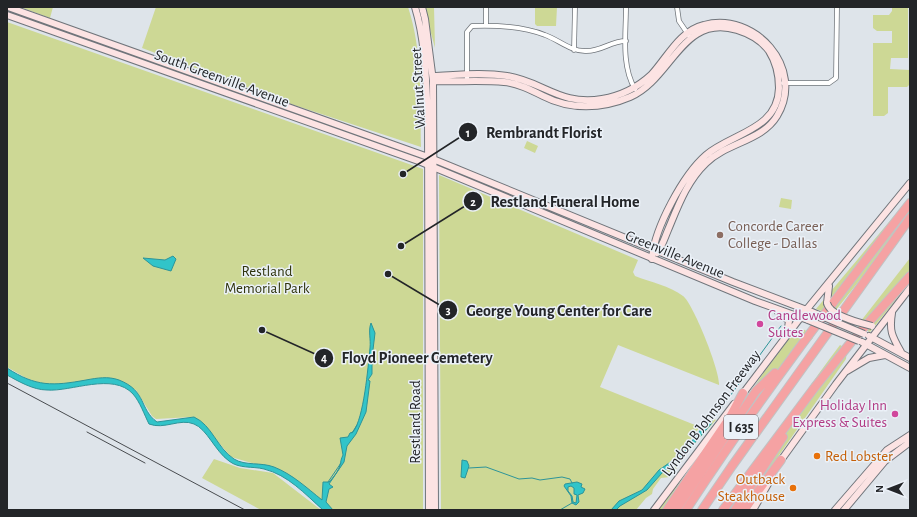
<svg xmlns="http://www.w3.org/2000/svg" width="917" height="517" viewBox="0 0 917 517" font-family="'Alegreya Sans',sans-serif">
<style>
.green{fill:#cdd895}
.water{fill:#31c4c9;stroke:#2d9499;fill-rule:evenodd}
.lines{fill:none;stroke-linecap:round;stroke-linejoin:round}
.stream{stroke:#2d9499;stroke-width:1}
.street-casing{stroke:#70757b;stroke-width:5.5}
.secondary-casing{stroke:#70757b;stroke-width:8}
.highway-casing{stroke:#c1c2c3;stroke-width:10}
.street{stroke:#fff;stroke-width:4}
.secondary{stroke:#fce3e3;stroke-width:6}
.highway{stroke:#f5a2a3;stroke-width:8}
.tram{stroke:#494c50;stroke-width:1}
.secondary-bridge-casing{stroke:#70757b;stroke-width:8;stroke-linecap:butt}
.secondary-bridge{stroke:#fce3e3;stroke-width:6}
.education-dot{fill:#8d6e63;stroke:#ebf1f8;stroke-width:1.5}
.hotel-dot{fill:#d1479c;stroke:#ebf1f8;stroke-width:1.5}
.food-dot{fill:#e8710a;stroke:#ebf1f8;stroke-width:1.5}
.labels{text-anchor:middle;stroke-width:3;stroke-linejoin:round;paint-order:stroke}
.shield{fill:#ebf1f8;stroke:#5f6266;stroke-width:1}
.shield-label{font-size:14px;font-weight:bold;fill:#232528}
.street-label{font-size:15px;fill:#232528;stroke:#ebf1f8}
.education-label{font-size:15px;fill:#785e54;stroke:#ebf1f8;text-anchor:start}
.park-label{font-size:15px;fill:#2f340c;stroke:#ebf1f8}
.hotel-label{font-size:15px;fill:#b23c85;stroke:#ebf1f8;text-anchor:start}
.food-label{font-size:15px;fill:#c56008;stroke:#ebf1f8;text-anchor:start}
.leader{fill:none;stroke:#232528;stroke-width:1.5}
.callout-dot{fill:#232528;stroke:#ebf1f8;stroke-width:1.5}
.mark-label{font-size:12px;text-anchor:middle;font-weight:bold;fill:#fff}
.callout-label{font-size:16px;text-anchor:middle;font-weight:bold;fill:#232528;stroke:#ebf1f8;stroke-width:3;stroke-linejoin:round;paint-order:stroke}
</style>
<rect width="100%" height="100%" fill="#dee4ea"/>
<path class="green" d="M20 7H53L50 18Z
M156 7H408C423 52 420 101 421 147L294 105 142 48Z
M424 7H434L435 48Z
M535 7H557L556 26H537L535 24Z
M892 7H908V58H891L890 69 910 70V84L907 87H888V113L884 116H873V43H892V31H877L873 28V15H889L892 11Z
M7 22 423 169V510H331L280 471 231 457 201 422 192 417 156 419 152 416 136 390 101 379 53 385 41 384 26 378 7 367Z
M527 141 538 146 535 153 524 148Z
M439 175 638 260 633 272 635 276C650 282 670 286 683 296 693 303 721 373 719 385L618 345 600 387 700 427 680 453C692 445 702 429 712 418L716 420 696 442 670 477 661 478 653 489 652 494 646 498 636 510H441Z
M910 197V217L832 315 816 309Z
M781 198 792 200 791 209 779 207Z
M910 258V282L870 332 857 326Z
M800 329 805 330 813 338 749 406 739 410 762 375 795 331Z
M840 345 847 349 846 359 741 510H736C766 452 800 397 840 345Z
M707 444 663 510H658Z
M214 459 240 468 273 473 321 510H261L202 478Z"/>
<path class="water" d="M173 256 176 259 171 271 153 266 143 258 165 260Z
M371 323 375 333 372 358V374L368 380 370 381 366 412 356 434 347 446 344 462 329 484 333 487 329 489 326 502 333 510H323C305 494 288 475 264 469 252 466 239 469 229 461 215 451 207 429 194 424 180 418 164 430 149 424 144 414 140 402 133 394 113 372 71 392 47 390 33 390 18 381 7 375V368C36 387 53 386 86 380 97 378 108 376 119 380 147 391 139 409 157 422L194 417C212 425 217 448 234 459 245 466 261 462 274 467 292 474 307 488 322 500L323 482H329C333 478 339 470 340 465 341 461 341 459 343 455L340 438 348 437 350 433 353 432C364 418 368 367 370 348 371 339 368 331 371 323Z
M710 422 712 423 684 455 662 473 647 490 620 506 616 510H611L619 501 642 490 659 470 682 454 702 428Z
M462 460 467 461 469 466 465 478 461 477Z
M577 482 582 484 581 487 585 489 583 493 578 495 579 502 576 505 572 503 571 496 564 486 565 484ZM571 486 574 488V494L577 495 576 503 573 502 572 496 568 491V487Z"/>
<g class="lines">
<path class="stream" d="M711 422 781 326
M352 433 357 425
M469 468 486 467 519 479 532 478 540 480 562 477 570 479 572 483
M328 482 341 463
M560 510 572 503"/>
<g class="street-casing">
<path id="street" d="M626 7C626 33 621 66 635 89
M677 7 679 21 690 37
M486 25V7
M574 50 575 7
M467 82V32L472 26C497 25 522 26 545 35 559 40 570 51 585 51 601 52 610 41 626 41
M783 83H829L836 78 837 7"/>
</g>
<g class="secondary-casing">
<path id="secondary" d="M8 7 428 157 733 282 812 312
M415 7C426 43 426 82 428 119L429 510
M422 7 425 19 433 81 435 510
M7 15 421 162 755 301 808 320
M433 76C457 75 483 72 507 76 544 82 560 106 602 99 620 96 638 87 651 75 667 58 679 31 704 25 754 11 806 68 777 116 762 141 728 142 706 163 687 181 678 206 668 230 665 237 662 247 657 253
M433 81C456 82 481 80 504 82 517 83 531 90 543 96 570 110 602 109 630 97 672 79 682 13 737 30 750 34 761 40 769 51 776 62 779 75 779 88 778 130 732 133 706 155 683 175 654 229 652 259
M827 303 829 286
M778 312 789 321 787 334
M892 313C889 331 892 336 901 352
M869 336 910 358
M862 342 910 368
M847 371 869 358 885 355
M741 396 807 309 910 183
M779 463 836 384 910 288
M654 510 734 404
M753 510 772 477
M835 510 887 450 910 435
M844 510 885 461 910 442"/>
</g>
<g class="highway-casing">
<path id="highway" d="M667 510 730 417 743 393
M676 510 756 391 775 373
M686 510C756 403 831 304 910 203
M702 510 732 466 910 218
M723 510 815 387 852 341 910 276
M735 510 783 437
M744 510 781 460"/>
</g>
<use href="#street" class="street"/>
<use href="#secondary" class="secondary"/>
<use href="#highway" class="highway"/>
<path class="tram" d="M7 383 245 510
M87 432 145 463"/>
<g class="secondary-bridge-casing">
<path id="secondary-bridge" d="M827 303C830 316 860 323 872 326
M812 312 864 334
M808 320 859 341"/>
</g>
<use href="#secondary-bridge" class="secondary-bridge"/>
</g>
<circle class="education-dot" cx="720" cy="235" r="4"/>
<g class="hotel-dot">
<circle cx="760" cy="324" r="4"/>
<circle cx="895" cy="414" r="4"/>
</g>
<g class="food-dot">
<circle cx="817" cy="456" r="4"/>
<circle cx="793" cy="488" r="4"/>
</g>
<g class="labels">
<rect class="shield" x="724" y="415" width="34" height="24" rx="3"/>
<g class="shield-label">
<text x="741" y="432">I 635</text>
</g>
<g class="street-label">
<text transform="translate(222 78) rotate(20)" y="5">South Greenville Avenue</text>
<text transform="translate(418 88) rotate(-93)" y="5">Walnut Street</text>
<text transform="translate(675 254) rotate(22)" y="5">Greenville Avenue</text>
<text transform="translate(711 413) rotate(-53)" y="5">Lyndon B Johnson Freeway</text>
<text transform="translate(415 422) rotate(-90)" y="5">Restland Road</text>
</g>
<g class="education-label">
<text x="728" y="231">Concorde Career<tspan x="728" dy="17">College - Dallas</tspan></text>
</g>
<g class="park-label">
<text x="267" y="276">Restland<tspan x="267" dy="17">Memorial Park</tspan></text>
</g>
<g class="hotel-label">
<text x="768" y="320">Candlewood<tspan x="768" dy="17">Suites</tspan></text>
<text x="887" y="410" text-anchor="end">Holiday Inn<tspan x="887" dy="17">Express &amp; Suites</tspan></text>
</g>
<g class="food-label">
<text x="825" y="461">Red Lobster</text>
<text x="785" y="484" text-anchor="end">Outback<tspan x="785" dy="17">Steakhouse</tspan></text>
</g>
</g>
<path class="leader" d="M403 174L468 132M401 246L473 201M388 274L448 310M262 330L324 358"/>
<g class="callout-dot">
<circle cx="403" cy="174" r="4"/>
<circle cx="401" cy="246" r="4"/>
<circle cx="388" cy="274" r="4"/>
<circle cx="262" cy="330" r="4"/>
<circle cx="468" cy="132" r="10"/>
<circle cx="473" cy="201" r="10"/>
<circle cx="448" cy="310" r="10"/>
<circle cx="324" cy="358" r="10"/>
</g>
<g class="mark-label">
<text x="468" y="137">1</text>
<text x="473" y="206">2</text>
<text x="448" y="314">3</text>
<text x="324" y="362">4</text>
</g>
<g class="callout-label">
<text x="544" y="138">Rembrandt Florist</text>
<text x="565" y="207">Restland Funeral Home</text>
<text x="559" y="316">George Young Center for Care</text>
<text x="417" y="363">Floyd Pioneer Cemetery</text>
</g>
<rect width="917" height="517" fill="none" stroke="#232528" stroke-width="16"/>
<g transform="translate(889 489) rotate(270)" stroke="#ebf1f8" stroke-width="3" paint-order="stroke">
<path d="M0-3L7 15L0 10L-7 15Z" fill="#232528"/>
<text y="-6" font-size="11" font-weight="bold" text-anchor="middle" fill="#232528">N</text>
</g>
</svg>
